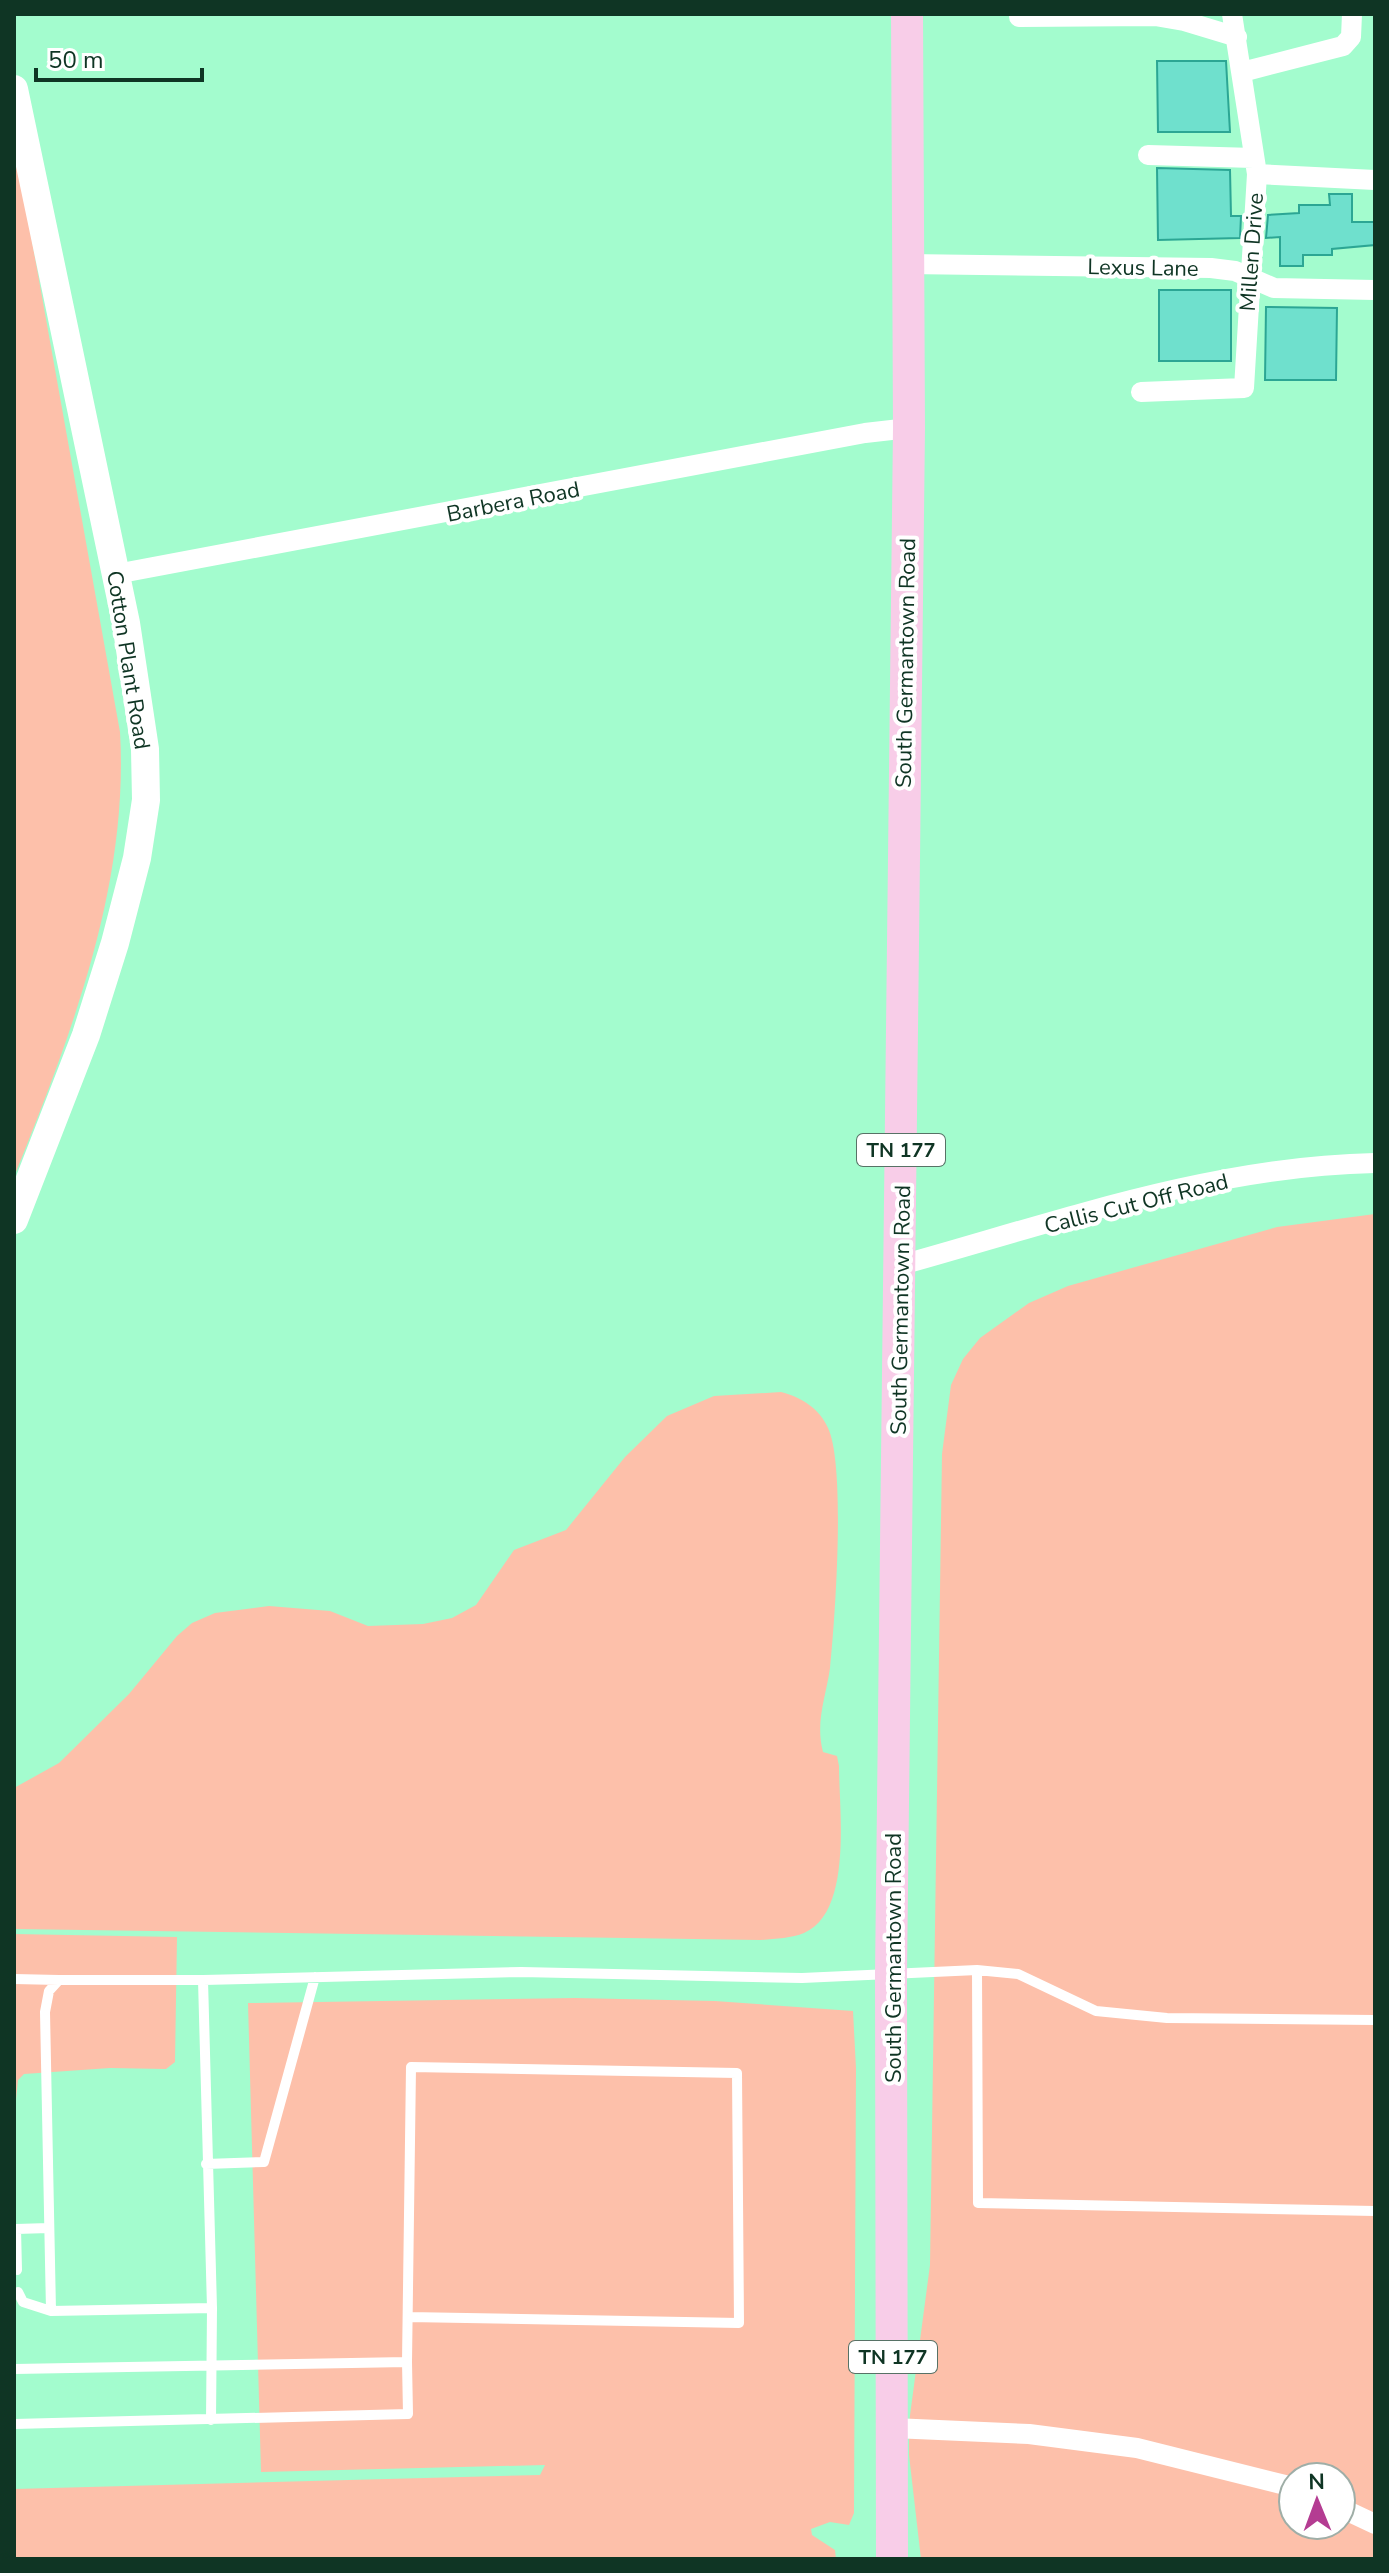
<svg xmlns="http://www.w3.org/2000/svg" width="1389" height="2573" viewBox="0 0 1389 2573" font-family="'Nunito Sans',sans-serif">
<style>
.green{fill:#fdc0aa;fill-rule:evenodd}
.building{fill:#6fe0cd;stroke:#2ca694;stroke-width:2}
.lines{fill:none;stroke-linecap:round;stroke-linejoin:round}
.lane{stroke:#fff;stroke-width:10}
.street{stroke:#fff;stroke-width:20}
.secondary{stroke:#fff;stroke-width:28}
.primary{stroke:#f8cde8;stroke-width:32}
.labels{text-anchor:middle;stroke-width:8;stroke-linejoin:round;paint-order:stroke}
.shield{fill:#fff;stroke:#577266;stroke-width:2}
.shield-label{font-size:20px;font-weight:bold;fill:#0f3524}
.street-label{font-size:22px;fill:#0f3524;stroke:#fff}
</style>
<rect width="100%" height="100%" fill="#a3fcce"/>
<path class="green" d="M15 146 120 732C129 886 71 1035 14 1177Z
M1375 1214V2559H921L909 2455V2423L930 2265 942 1454 951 1385 963 1359 980 1338 1029 1303 1068 1286 1277 1227ZM1293 2477H1341V2525H1293Z
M781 1392C801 1397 820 1409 828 1428 846 1466 835 1621 830 1668 826 1697 815 1722 823 1752L837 1756 839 1766C839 1810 853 1912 804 1933 792 1938 775 1939 761 1940L14 1929V1788L59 1763 129 1694 177 1636 192 1623 215 1613 269 1606 330 1611 368 1626 423 1624 452 1618 476 1605 514 1550 566 1530 625 1457 667 1416 714 1396Z
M14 1934 177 1937 175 2062 166 2069 110 2068 24 2074 18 2080 14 2120Z
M575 1998 715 2001 853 2011 856 2068 854 2513 849 2525 830 2522 811 2529 812 2535 835 2550 836 2559H14V2489L540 2475 545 2465 261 2472 248 2003Z"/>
<path class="building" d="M1157 61H1226L1230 132H1158Z
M1157 168 1230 170 1231 216H1241L1240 238 1158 240Z
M1329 194H1352V222H1375V245L1332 249V255H1303V266H1280V237L1266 238 1268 215 1299 213V205H1330Z
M1159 290H1231V361H1159Z
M1266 307 1337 308 1336 380H1265Z"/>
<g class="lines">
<path class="lane" d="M977 1970 978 2203 1375 2211
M14 1979 59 1980
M203 1980H59L49 1991 45 2012 51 2311 212 2308 203 1980 521 1972 802 1978 977 1970 1018 1974 1096 2011 1167 2018 1375 2020
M206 2164 264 2162 315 1977
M17 2270 16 2229 49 2228
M18 2292 23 2302 51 2311
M407 2362 411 2067 737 2073 739 2323 408 2317
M14 2369 407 2362 408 2414 14 2424
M211 2420 212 2308"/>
<path class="street" d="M1019 17 1155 16 1184 21 1237 37
M1242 72 1343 46 1351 37 1352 14
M1148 155 1254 158
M1257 174 1375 180
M907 264 1211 268 1235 271 1274 288 1375 290
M1141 392 1244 388 1257 174 1232 14
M116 574 865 433 909 428
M901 1265C1056 1222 1213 1166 1375 1163
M893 2428 1029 2434 1137 2448 1293 2487
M1341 2508 1375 2524"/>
<path class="secondary" d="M14 89 126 623 145 749 146 800 137 858 115 943 86 1035 14 1220"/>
<path class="primary" d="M892 2559 891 1974 909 428 907 14"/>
</g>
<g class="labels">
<g class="shield">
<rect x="857" y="1134" width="88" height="32" rx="6"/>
<rect x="849" y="2341" width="88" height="32" rx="6"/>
</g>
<g class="shield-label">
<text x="901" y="1157">TN 177</text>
<text x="893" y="2364">TN 177</text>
</g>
<g class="street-label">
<text transform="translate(1251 252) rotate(-86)" y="8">Millen Drive</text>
<text transform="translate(1143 267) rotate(1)" y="8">Lexus Lane</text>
<text transform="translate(513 501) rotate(-11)" y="8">Barbera Road</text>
<text transform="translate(129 660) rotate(81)" y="8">Cotton Plant Road</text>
<text transform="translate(905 663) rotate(-89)" y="8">South Germantown Road</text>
<text transform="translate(1136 1203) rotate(-14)" y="8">Callis Cut Off Road</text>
<text transform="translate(900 1310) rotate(-89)" y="8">South Germantown Road</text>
<text transform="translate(893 1958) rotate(-90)" y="8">South Germantown Road</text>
</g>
</g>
<rect width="1389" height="2573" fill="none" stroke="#0f3524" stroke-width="32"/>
<g transform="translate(1317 2501) rotate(359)"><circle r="38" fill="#ffffff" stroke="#9faea7" stroke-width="2"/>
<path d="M0-6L14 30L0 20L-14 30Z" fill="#b43c92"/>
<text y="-12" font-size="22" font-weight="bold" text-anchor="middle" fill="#0f3524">N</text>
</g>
<path d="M36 68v12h166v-12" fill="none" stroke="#0f3524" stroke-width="4"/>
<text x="48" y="68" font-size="24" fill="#0f3524" stroke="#ffffff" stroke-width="6" paint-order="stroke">50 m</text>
</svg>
